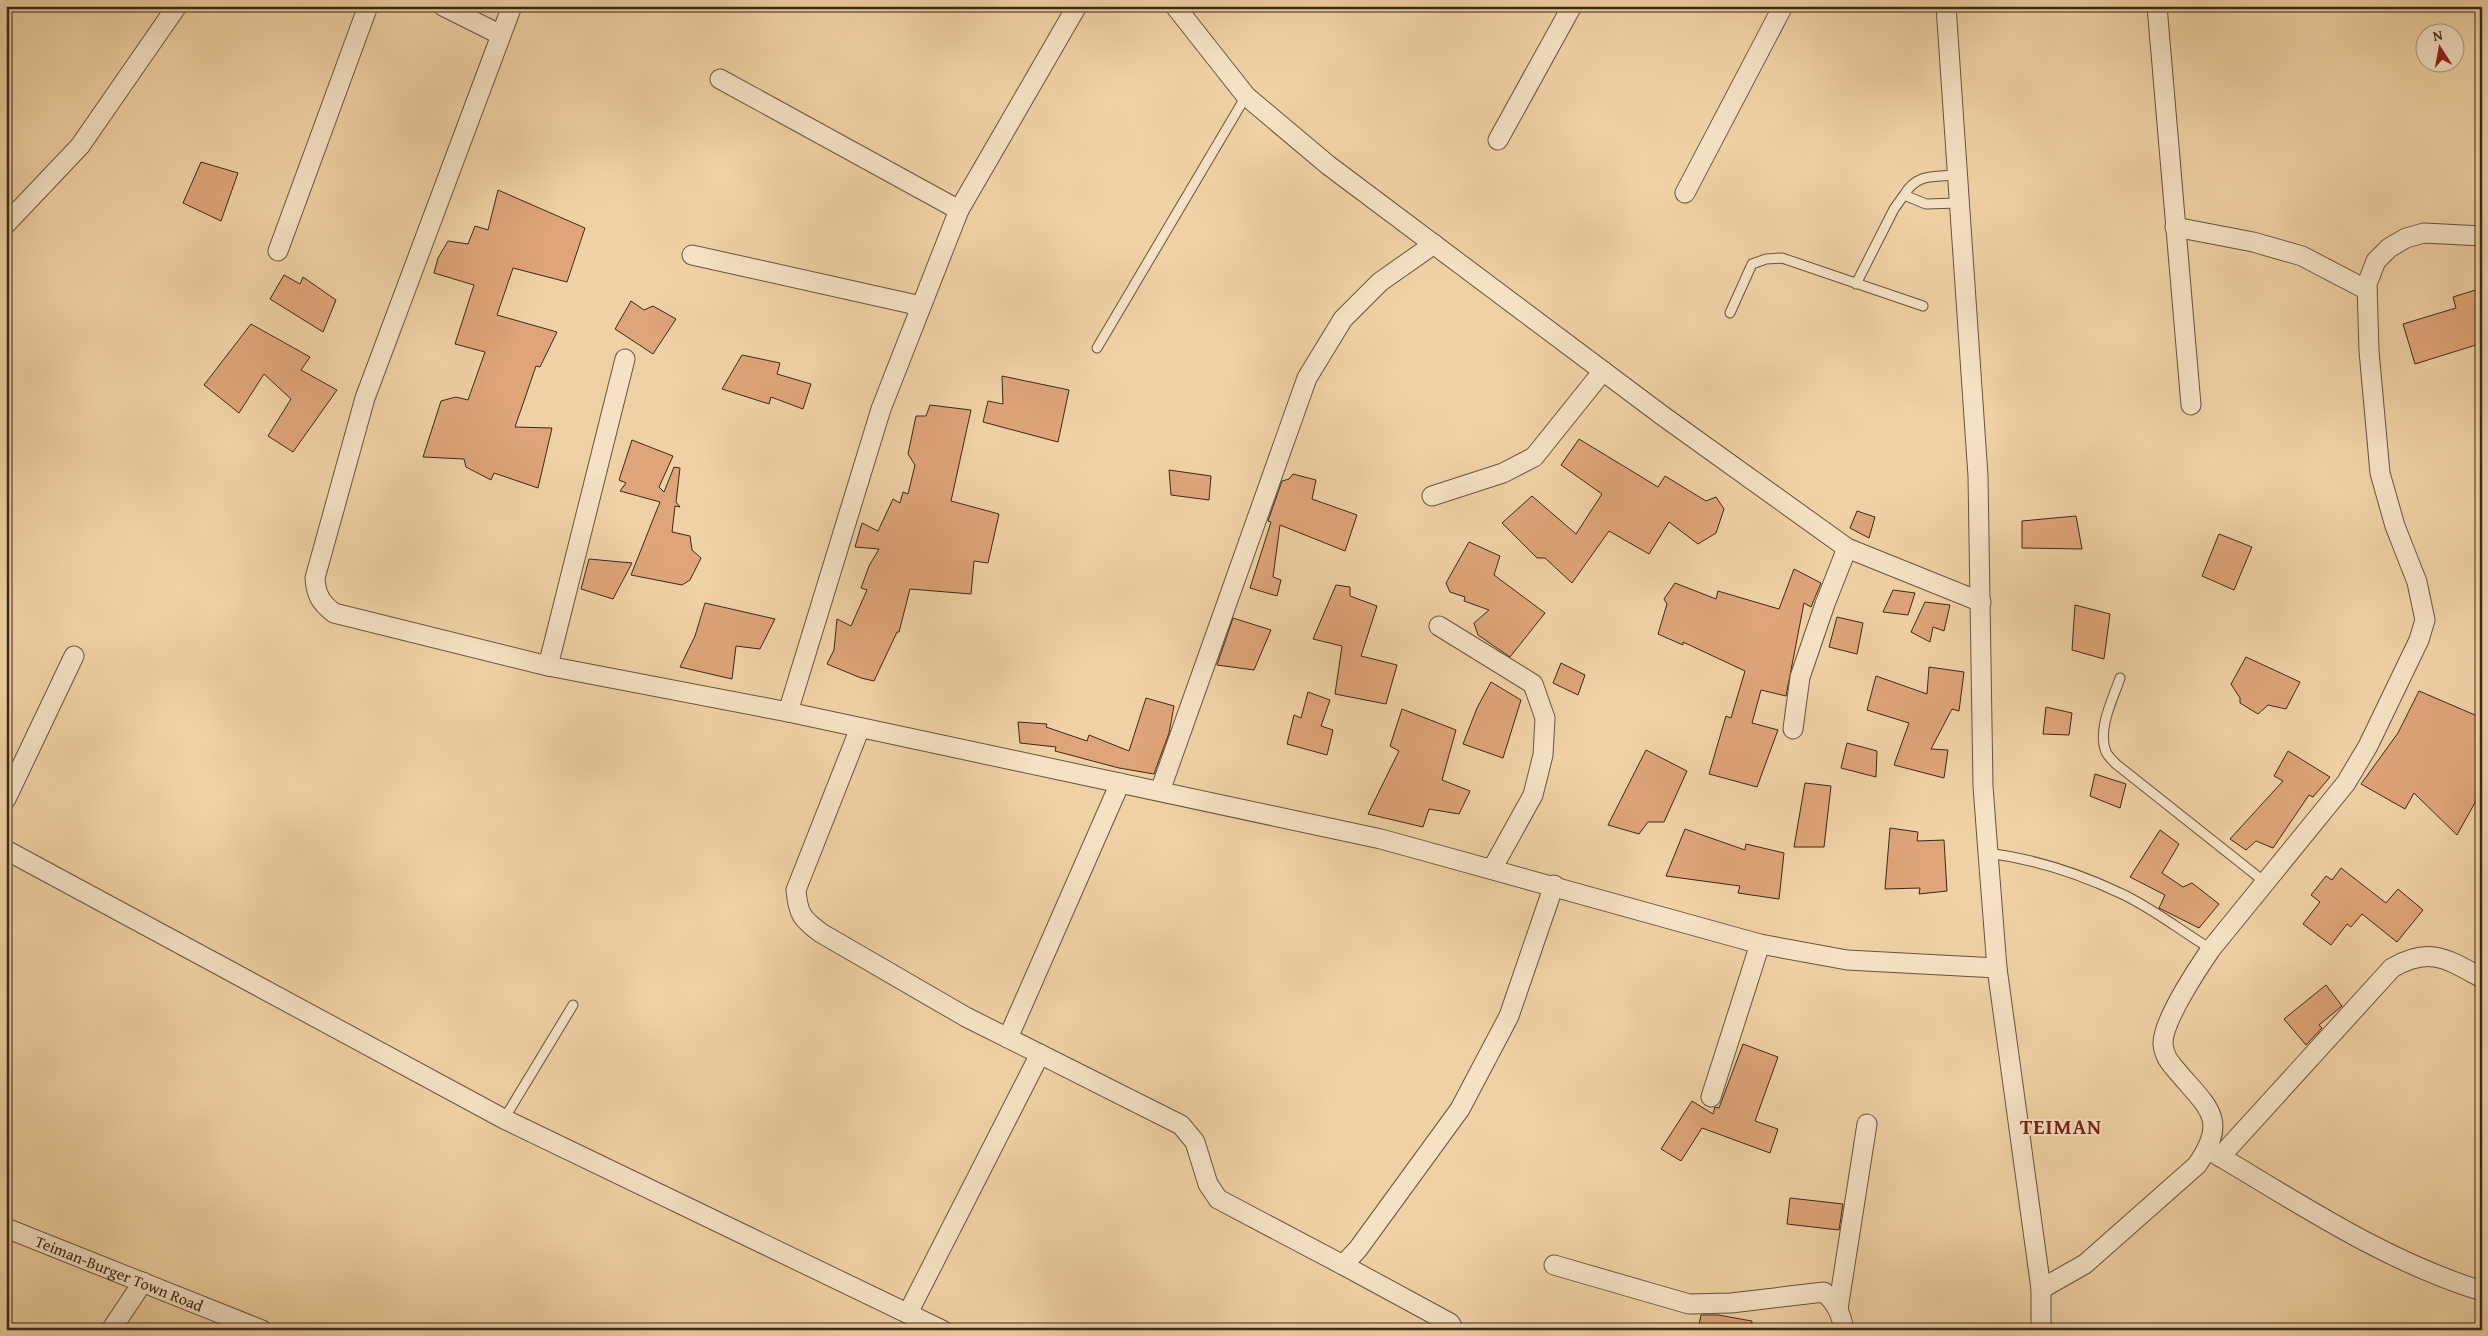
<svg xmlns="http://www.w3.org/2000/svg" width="2488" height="1336" viewBox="0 0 2488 1336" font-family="'Gentium Book Plus',serif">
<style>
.building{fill:#dfa479;stroke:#3a2919}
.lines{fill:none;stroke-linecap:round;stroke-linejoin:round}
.service-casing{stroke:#68533c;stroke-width:11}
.minor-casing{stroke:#68533c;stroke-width:21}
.service{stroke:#f5e1c4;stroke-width:9}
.minor{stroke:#f5e1c4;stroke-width:19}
.labels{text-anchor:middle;stroke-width:4;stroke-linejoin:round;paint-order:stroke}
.street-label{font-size:16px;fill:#3a2919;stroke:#f5e1c4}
.district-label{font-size:21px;font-weight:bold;letter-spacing:1px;fill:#7a1f14;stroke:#f5e1c4}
</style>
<rect width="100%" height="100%" fill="#f0d1a5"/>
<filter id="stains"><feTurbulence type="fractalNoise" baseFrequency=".004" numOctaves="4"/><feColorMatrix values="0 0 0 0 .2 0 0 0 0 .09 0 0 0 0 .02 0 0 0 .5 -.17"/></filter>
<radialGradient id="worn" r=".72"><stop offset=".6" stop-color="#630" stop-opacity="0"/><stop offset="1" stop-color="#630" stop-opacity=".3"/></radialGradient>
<path class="building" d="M201 162 238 173 221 221 183 203Z
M498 190 585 228 567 282 513 268 497 315 557 332 540 367 536 366 515 427 552 428 538 488 494 473 491 480 466 467 464 459 423 457 441 401 456 397 468 400 485 352 455 344 474 285 434 273 438 258 448 241 468 244 475 226 488 230Z
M284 275 300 284 303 277 336 300 323 332 270 299Z
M2482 288V343L2415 364 2403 324 2456 308 2453 297Z
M631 301 644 310 653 306 676 319 653 354 615 329Z
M251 324 310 357 301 370 337 390 293 452 268 436 291 399 264 374 239 413 204 385Z
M742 355 780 363 777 374 811 384 803 409 771 397 769 404 722 389Z
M1002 376 1069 390 1058 442 983 422 988 401 1003 404Z
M930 405 971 410 951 501 999 514 988 563 974 561 971 594 910 589 899 632H897L874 681 861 678 827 664 834 650 837 619 851 626 867 590 861 588 869 566 879 549 855 547 862 523 878 531 893 499 900 503 903 492 908 494 915 465 908 454 916 416H926Z
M1579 439 1658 487 1665 476 1706 501 1716 497 1724 509 1716 533 1698 544 1669 522 1649 554 1609 531 1572 583 1545 558H1537L1502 523 1532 496 1576 534 1602 494 1561 465Z
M632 440 673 456 659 487 664 492 674 467 680 468 676 502 680 507 675 506 672 532 690 536 692 550 701 558 690 580 682 585 631 575 660 502 620 491 626 483 619 480Z
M1169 470 1211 476 1209 500 1171 495Z
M1293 474 1316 480 1312 499 1357 515 1345 551 1280 525 1273 577 1281 580 1277 596 1250 588 1271 522 1268 521 1282 481 1289 479Z
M1857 511 1875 517 1869 538 1850 528Z
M2076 516 2082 549 2022 548V521Z
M2219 534 2252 547 2234 590 2202 576Z
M1469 542 1500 556 1494 575 1545 613 1510 657 1478 635 1474 623 1489 610 1464 601 1465 597 1450 592 1446 583Z
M589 559 632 563 613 599 581 589Z
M1794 569 1821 583 1811 607 1804 603 1786 696 1761 690 1752 723 1778 730 1757 787 1709 774 1726 716 1731 718 1745 671 1683 642V645L1658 634 1667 604 1664 599 1675 583 1716 599 1718 591 1779 609Z
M1336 585 1350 587V596L1377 606 1361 656 1397 665 1386 704 1335 694 1342 646 1313 639Z
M1893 590 1915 593 1908 615 1883 612Z
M1925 602 1950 605 1944 631 1933 627 1930 642 1911 632Z
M705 603 775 619 760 649 736 646 732 679 680 667 695 636Z
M2075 605 2110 614 2104 659 2072 650Z
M1837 617 1863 623 1857 654 1829 647Z
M1233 618 1271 630 1254 670 1217 665Z
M2246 657 2300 682 2286 709 2268 705 2258 714 2240 703V698L2231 684Z
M1561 663 1585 675 1578 695 1553 683Z
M1929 667 1964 672 1959 711 1952 709 1931 749 1948 750 1944 778 1894 765 1909 723 1867 710 1876 676 1927 694Z
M1491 682 1521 700 1503 758 1463 744 1477 708Z
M2419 691 2482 718V790L2457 835 2414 793 2405 809 2361 784 2398 733Z
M1308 692 1330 700 1321 726 1333 730 1327 755 1287 744 1294 715 1301 718Z
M1146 698 1174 706 1169 733 1154 774 1119 768 1055 751 1056 747 1020 743 1018 722 1047 724 1046 727 1087 741 1089 735 1129 751Z
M2046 707 2072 713 2069 735 2043 734Z
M1402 709 1456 730 1442 780 1470 791 1459 814 1429 809 1423 827 1368 814 1399 751 1390 746Z
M1847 743 1877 751 1876 777 1841 768Z
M1646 750 1687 771 1664 822H1648L1639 834 1608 825Z
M2288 751 2330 777 2313 797 2309 795 2273 848 2256 841 2246 850 2230 839 2283 781 2274 776Z
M2095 774 2126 784 2120 808 2090 796Z
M1805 783 1831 786 1824 847H1794Z
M1890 828 1918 832 1917 841 1944 840 1947 891 1919 894 1920 888 1885 889Z
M1685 829 1745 850 1746 844 1784 853 1779 899 1738 893 1740 886 1666 876Z
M2160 830 2179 844 2162 873 2183 887 2192 883 2219 904 2199 928 2159 908 2165 895 2130 877Z
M2341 868 2386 903 2398 889 2423 910 2397 942 2362 914 2351 927 2347 924 2331 945 2303 924 2320 902 2311 895 2326 876 2332 880Z
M2326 985 2342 1006 2319 1025 2322 1028 2306 1045 2284 1019Z
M1743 1044 1778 1057 1755 1121 1778 1129 1770 1153 1702 1128 1681 1161 1661 1149 1692 1101 1713 1114 1715 1107 1719 1108Z
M1790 1198 1843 1204 1839 1230 1787 1224Z
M1701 1315H1718L1752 1321 1751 1330H1698Z"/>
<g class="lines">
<g class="service-casing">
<path id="service" d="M1956 175C1934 177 1917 173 1904 195L1926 204 1958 203
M1856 284 1894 209 1904 195
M1730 313 1752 264 1766 259 1782 258 1923 306
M1097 348 1246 96
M2120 678C2113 699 2097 729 2106 752 2108 756 2113 761 2116 764L2266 883
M1988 853C2034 859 2078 873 2120 893 2151 907 2181 931 2211 949
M504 1119 573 1005"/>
</g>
<g class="minor-casing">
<g id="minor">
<path d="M443 6 501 35"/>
<path d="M512 6 365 398 315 578C316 595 321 603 334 613L548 666 788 712 1381 839 1760 944 1847 960 1997 968"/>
<path d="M1175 6 1246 96 1328 165 1663 416 1847 548 1981 602"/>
<path d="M1946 6 1978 476 1983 786 1988 853 1997 968 2041 1289V1330"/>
<path d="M2157 6 2191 405"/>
<path d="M720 79 959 210"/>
<path d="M1498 140 1572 6"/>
<path d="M1685 193 1783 6"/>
<path d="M6 224 80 146 177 6"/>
<path d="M2175 227 2253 242 2302 256 2367 290"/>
<path d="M278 251 368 6"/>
<path d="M692 255 921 306"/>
<path d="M1432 496 1503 473 1534 457 1603 371"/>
<path d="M1439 626 1533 684 1545 718 1543 755 1533 795 1492 869"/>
<path d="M548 666 625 359"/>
<path d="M788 712 881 409 959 210 1077 6"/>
<path d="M860 728 796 890C798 914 802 919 821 933L966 1017 1181 1125 1195 1142 1208 1184 1218 1199 1343 1265 1358 1249 1460 1109 1509 1016 1554 885"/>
<path d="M1793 729 1800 677 1825 604 1847 548"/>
<path d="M1160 791 1307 378 1343 319 1380 282 1434 244"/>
<path d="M6 799 74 656"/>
<path d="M6 850 504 1119 942 1330"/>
<path d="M1008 1038 1120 783"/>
<path d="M1711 1097 1760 944"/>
<path d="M2209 1150C2297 1202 2384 1261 2482 1291"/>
<path d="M2220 1157 2392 968C2430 946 2447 959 2482 978"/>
<path id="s1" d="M6 1228 262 1330"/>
<path d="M1343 1265 1450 1323 1454 1330"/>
<path d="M1554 1265 1689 1304 1731 1303 1824 1292C1836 1303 1841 1313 1844 1330"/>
<path d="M2041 1289 2085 1264 2197 1165C2229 1119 2208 1108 2177 1071 2170 1063 2164 1056 2163 1044 2162 1022 2198 968 2211 949L2346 783 2368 746 2419 640 2425 620 2417 582 2395 526 2380 473 2369 351 2367 284 2376 261 2389 248 2406 238 2424 233 2482 236"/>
<path d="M1838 1309 1867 1124"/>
<path d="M908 1313 1040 1054"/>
<path d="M111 1330 143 1282"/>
</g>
</g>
<use href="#service" class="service"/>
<use href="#minor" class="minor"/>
</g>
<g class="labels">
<g class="street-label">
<text dy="6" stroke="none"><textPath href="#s1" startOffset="122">Teiman-Burger Town Road</textPath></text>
</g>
<g class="district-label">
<text x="2061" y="1134">TEIMAN</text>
</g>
</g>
<rect width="2488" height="1336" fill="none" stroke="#f0d1a5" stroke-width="25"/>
<rect x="8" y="8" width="2473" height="1321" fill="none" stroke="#3a2919" stroke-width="2.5"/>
<rect x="12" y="12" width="2463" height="1311" fill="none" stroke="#3a2919"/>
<g transform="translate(2440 48) rotate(349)"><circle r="24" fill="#f5e1c4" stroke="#aa9780"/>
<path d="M0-4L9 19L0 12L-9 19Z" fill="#8f2418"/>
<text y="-8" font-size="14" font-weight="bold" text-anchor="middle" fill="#3a2919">N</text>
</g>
<rect width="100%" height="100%" filter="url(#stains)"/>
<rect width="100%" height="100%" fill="url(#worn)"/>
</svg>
